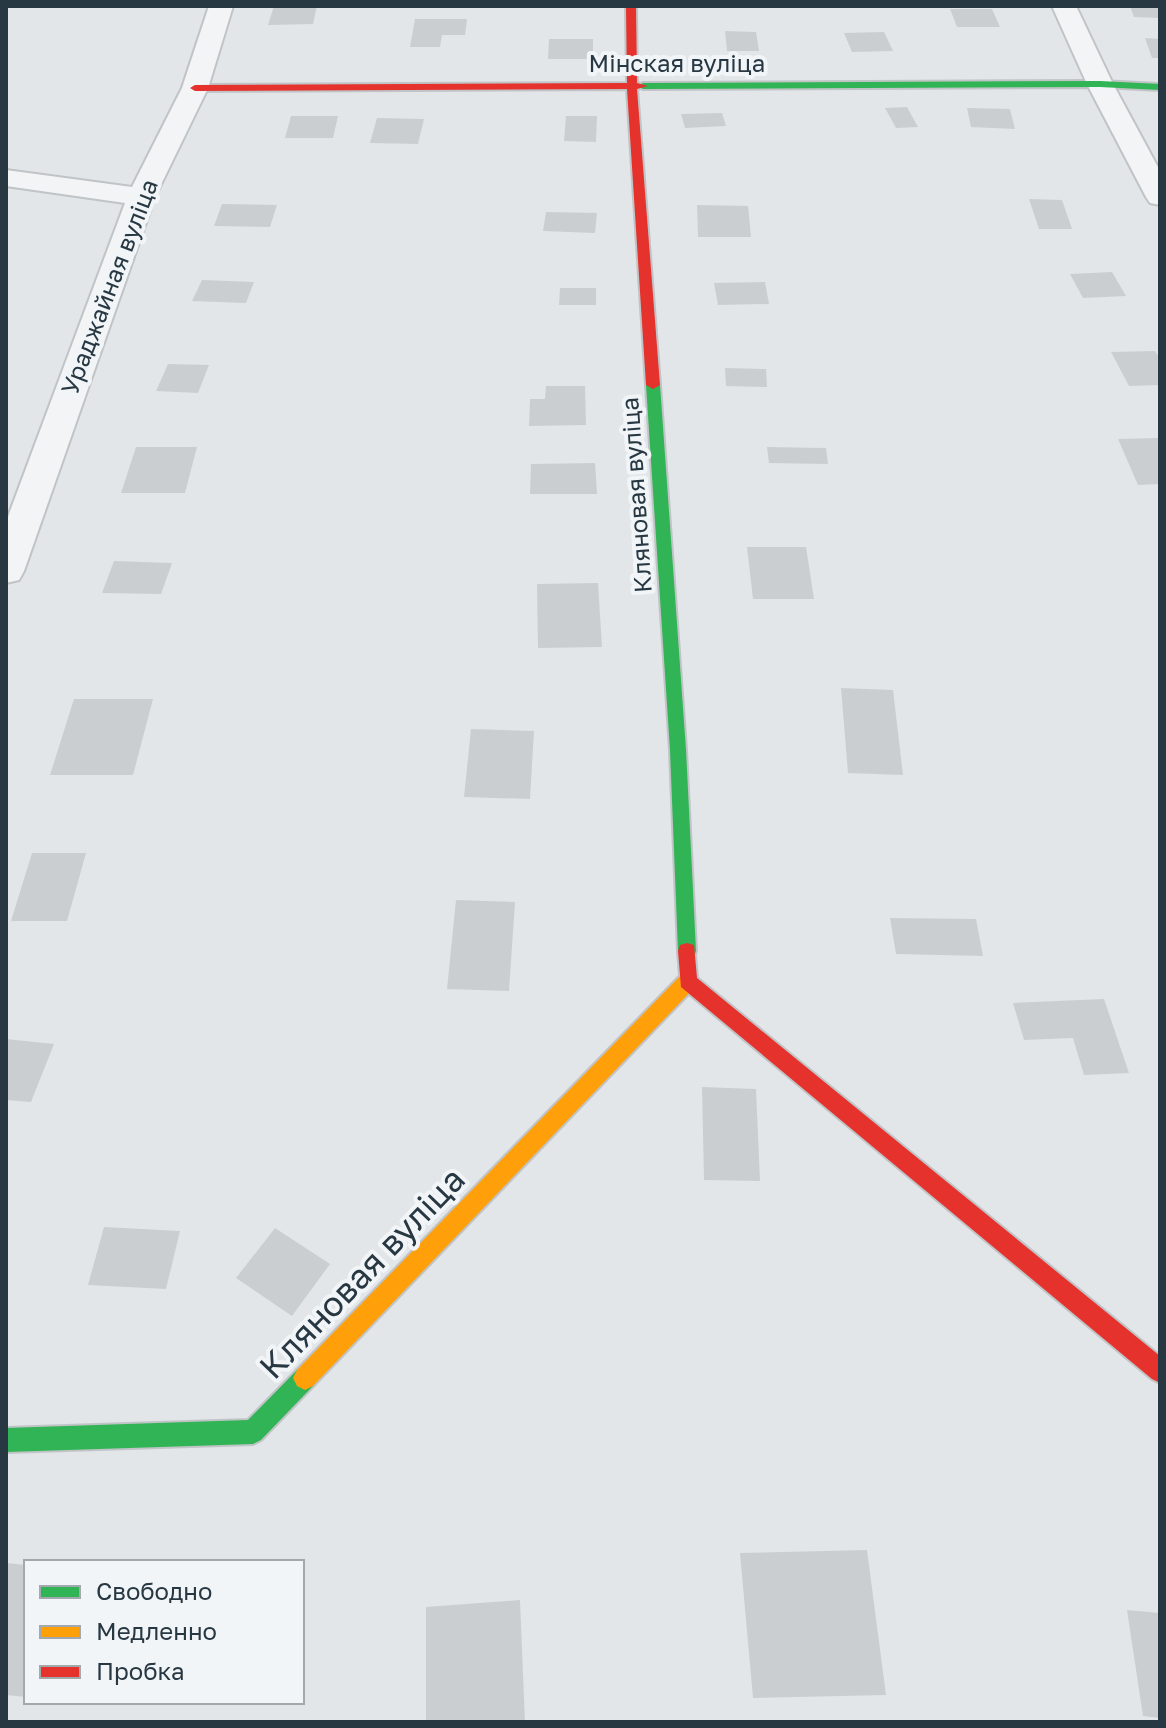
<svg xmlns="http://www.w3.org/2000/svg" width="1166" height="1728" viewBox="0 0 1166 1728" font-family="'Golos Text',sans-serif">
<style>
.building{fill:#cbced1}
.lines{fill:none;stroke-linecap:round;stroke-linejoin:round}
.street-casing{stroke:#c1c4c6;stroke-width:4}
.fast-casing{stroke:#c1c4c6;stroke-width:4}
.slow-casing{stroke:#c1c4c6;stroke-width:4}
.jam-casing{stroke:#c1c4c6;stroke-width:4}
.street{fill:#f2f4f5;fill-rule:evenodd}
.fast{fill:#30b455;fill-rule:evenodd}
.slow{fill:#ff9f0a;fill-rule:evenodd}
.jam{fill:#e5322d;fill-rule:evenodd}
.labels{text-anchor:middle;stroke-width:8;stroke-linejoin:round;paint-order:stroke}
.far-street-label{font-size:24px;fill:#283843;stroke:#f1f5f7}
.near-street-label{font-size:34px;fill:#283843;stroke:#f1f5f7}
</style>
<rect width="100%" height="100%" fill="#e3e6e8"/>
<path class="building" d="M274 6H317L313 24 268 25Z
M1130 6H1160V18L1134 17Z
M950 9H992L1000 27H957Z
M415 19H467L465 35H442L440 47H410Z
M725 31 756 32 759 51H727Z
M884 32 893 51 852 52 844 33Z
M1145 38 1160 39V58H1152Z
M549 39H593V59H548Z
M907 107 918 127 896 128 885 108Z
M967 108 1010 109 1015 129 971 127Z
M722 113 726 126 685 128 681 114Z
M291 116H338L333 138H285Z
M566 116H597L596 142 564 141Z
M377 118 424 119 418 144 370 143Z
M1029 199 1062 200 1072 229H1039Z
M222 204 277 205 270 227 214 226Z
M697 205 748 206 751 237H698Z
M546 212 597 213 595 233 543 231Z
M1112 272 1126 296 1083 298 1070 274Z
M202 280 254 282 246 303 192 301Z
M765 282 769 304 718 305 714 283Z
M560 288H596V305H559Z
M1155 351 1160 359V385L1129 386 1111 352Z
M168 364 209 365 198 393 156 391Z
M725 368 766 369 767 387 726 386Z
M546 386H585L586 425 529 426 530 399H545Z
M1160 438V484L1138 485 1118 439Z
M136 447H197L185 493H121Z
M767 447 826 448 828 464 769 463Z
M595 463 597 494H530L531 464Z
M747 547H806L814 599H753Z
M114 561 172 563 161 594 102 593Z
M598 583 602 647 538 648 537 584Z
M841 688 893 690 903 775 848 773Z
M74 699H153L133 775H50Z
M471 729 534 731 530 799 464 797Z
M32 853H86L67 921H11Z
M456 900 515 902 509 991 447 989Z
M890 918 976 919 983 956 896 954Z
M1104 999 1129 1073 1084 1075 1073 1038 1024 1040 1013 1003Z
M6 1039 54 1044 31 1102 6 1100Z
M702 1087 756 1089 760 1181 704 1180Z
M104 1227 180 1231 166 1289 88 1285Z
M275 1228 330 1264 292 1316 236 1278Z
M867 1550 886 1695 753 1698 740 1553Z
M6 1563 26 1565V1697L6 1695Z
M520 1600 525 1722H426V1607Z
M1127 1610 1160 1613V1718L1143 1716Z"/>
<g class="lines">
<g class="street-casing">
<path id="street" d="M209 6H233L208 88 155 197 24 571 19 580 6 583V522L125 203 6 186V170L132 187 182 88Z
M1052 6H1076L1113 84 1160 171V205L1150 203 1146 197 1087 84Z"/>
</g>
<g class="fast-casing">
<path id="fast" d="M1100 81 1160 84V90L1100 87 643 89 638 86 643 83Z
M653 381 660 385 686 750 696 951 694 957 687 959 680 957 678 951 670 750 646 385Z
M305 1366 313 1370 317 1378 313 1386 261 1440 253 1444 6 1452V1428L248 1420 297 1370Z"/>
</g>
<g class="slow-casing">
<path id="slow" d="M688 973 695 975 698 981 695 987 313 1386 305 1390 297 1386 293 1378 297 1370 681 975Z"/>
</g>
<g class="jam-casing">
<path id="jam" d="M626 6H636L637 83 648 86 637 89 660 385 653 389 646 385 627 89 195 91 190 88 195 85 627 83Z
M687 943 694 945 697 978 1160 1356V1383L1152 1379 681 987 678 951 680 945Z"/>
</g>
<use href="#street" class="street"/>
<use href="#fast" class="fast"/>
<use href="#slow" class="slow"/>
<use href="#jam" class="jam"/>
</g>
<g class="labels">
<g class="far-street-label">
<text x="677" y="72">Мінская вуліца</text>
<text transform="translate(110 287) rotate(-69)" y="8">Ураджайная вуліца</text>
<text transform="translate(637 495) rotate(-94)" y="8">Кляновая вуліца</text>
</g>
<g class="near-street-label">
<text transform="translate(362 1273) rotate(-46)" y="12">Кляновая вуліца</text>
</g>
</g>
<rect width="1166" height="1728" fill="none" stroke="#283843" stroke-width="16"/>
<rect x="24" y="1560" width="280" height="144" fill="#f1f5f7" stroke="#a1a9af" stroke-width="2"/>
<rect x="40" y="1586" width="40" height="12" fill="#30b455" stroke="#a1a9af" stroke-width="2"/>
<text x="96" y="1600" font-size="24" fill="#283843">Свободно</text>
<rect x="40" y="1626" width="40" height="12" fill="#ff9f0a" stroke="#a1a9af" stroke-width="2"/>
<text x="96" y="1640" font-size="24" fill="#283843">Медленно</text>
<rect x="40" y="1666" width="40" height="12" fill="#e5322d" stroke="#a1a9af" stroke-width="2"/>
<text x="96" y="1680" font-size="24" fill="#283843">Пробка</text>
</svg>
